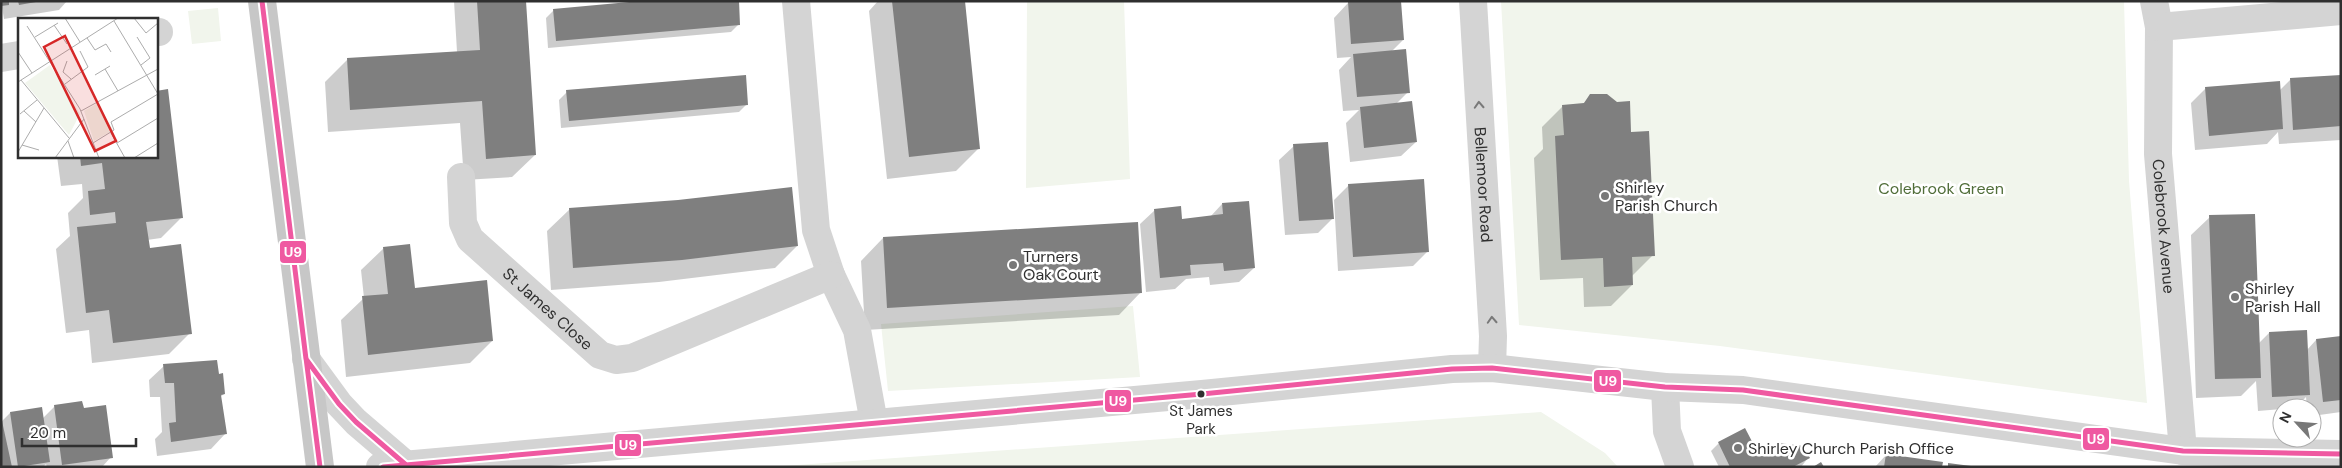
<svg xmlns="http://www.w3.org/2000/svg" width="2342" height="468" viewBox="0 0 2342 468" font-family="'DM Sans',sans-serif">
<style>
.green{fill:#f1f5ec}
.shadow{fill:#0003}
.building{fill:#7f7f7f}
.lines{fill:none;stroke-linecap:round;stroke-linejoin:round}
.minor{stroke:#d4d4d4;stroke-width:28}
.major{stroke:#c7c7c7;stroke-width:28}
.bus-1-casing{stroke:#fff;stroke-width:9}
.bus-1{stroke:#ef59a1;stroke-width:5}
.oneway{stroke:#797979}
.poi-dot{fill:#787878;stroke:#fff;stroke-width:2}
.bus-dot{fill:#2f2f2f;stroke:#fff;stroke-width:2}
.labels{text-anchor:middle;stroke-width:5;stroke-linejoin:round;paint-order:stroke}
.bus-label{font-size:15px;fill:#2f2f2f;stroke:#fff}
.street-label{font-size:16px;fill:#2f2f2f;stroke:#fff}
.poi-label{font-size:16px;fill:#2f2f2f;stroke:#fff;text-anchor:start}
.park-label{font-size:16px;fill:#516e3a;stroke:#fff}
.inset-road{fill:none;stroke:#acacac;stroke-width:1}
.view{fill:#d62828;fill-opacity:0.15;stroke:#d62828;stroke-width:2.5}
.inset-edge{fill:none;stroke:#2f2f2f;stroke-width:2.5}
.line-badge{stroke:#fff;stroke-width:2}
.badge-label{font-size:14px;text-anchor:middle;font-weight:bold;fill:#fff}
</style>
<rect width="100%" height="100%" fill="#fff"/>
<path class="green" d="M1027 1H1124L1130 179 1026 188Z
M1501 1H2124L2129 181 2147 403 1720 346 1519 325Z
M218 8 221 41 192 44 188 11Z
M1133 306 1140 377 888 391 881 324Z
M1541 412 1605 453 1618 467H769Z"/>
<path class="shadow" d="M1 1H67L59 10 4 19Z
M454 1H525L535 155 512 177 464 180 460 123 328 132 325 82 348 59 457 52Z
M878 1H963L978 149 956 171 887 179 869 11Z
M1375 1H1400L1403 40 1391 52 1408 92 1396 104 1416 142 1401 156 1350 162 1346 123 1359 110 1343 111 1339 70 1351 57 1337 58 1334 18 1348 3Z
M554 10 739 24 731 32 548 48 546 18Z
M2341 76V140L2279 144 2278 132 2267 144 2195 150 2191 103 2206 88 2279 91 2291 79Z
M567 92 747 104 739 112 561 128 559 100Z
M1591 96 1630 133 1653 255 1632 276V285L1611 306 1584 307 1583 278 1540 280 1534 158 1543 149 1542 127 1563 106 1582 105Z
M1294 146 1333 218 1318 233 1285 235 1279 160Z
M57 156H156L181 218 161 238 147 240 149 250 190 333 169 354 92 363 89 330 66 333 56 249 70 236 68 213 83 198 82 184 61 186Z
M1349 185 1427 252 1413 266 1338 271 1334 200Z
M678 201 797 246 775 268 659 282 551 290 547 231 570 209Z
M1222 204 1254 268 1239 282 1210 285 1209 277 1186 279 1175 289 1146 292 1140 224 1155 210 1181 220 1210 217Z
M2210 217 2258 344 2269 333 2307 350 2316 340 2341 337V412L2312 416V408H2307L2306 397 2295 408 2258 411 2256 381 2241 396 2196 398 2191 235Z
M883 238 1141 292 1119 315 865 330 861 261Z
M384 248 414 289 492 341 470 363 346 377 341 320 364 298 361 270Z
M164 366 218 375 224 394 220 397 225 434 211 449 157 456 155 439 162 432 160 397H150L149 380Z
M55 406 83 410 111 457 102 467H47L46 464 43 467H1V422L10 413 42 419Z
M1745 430 1757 455 1808 458 1801 467H1719L1711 451 1719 443Z
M1886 455 1941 467H1875Z"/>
<path class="building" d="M1 1H9V5L1 6Z
M18 1H36V2L19 5Z
M477 1H526L536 155 486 159 482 101 350 110 347 58 480 50Z
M640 1H739L740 25 556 41 553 9Z
M892 1H965L980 149 909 157Z
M1401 1 1404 40 1351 44 1348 2Z
M1406 49 1410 93 1357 97 1353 54Z
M746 75 748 105 569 121 566 90Z
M2341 75V126L2293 130 2290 78Z
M2280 81 2283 129 2209 136 2205 87Z
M168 89 183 218 146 222 150 248 181 244 192 334 113 343 109 310 86 313 77 227 116 223 115 212 90 215 88 191 105 189 102 163 81 166 80 156H156V91Z
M1590 94H1607L1617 102 1630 101 1631 132 1649 131 1655 256 1632 257 1633 285 1604 287 1603 258 1561 260 1555 136 1564 135 1562 105 1584 103Z
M1412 101 1417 142 1364 148 1360 107Z
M1328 142 1334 219 1299 221 1293 144Z
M1424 179 1429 252 1353 257 1348 184Z
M792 187 798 246 682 260 573 268 569 208 678 200Z
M1249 201 1255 268 1224 271 1223 263 1190 265 1191 275 1160 278 1154 209 1181 206 1182 219 1223 214 1222 203Z
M2255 214 2261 378 2215 379 2209 215Z
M1138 222 1142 293 887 308 883 237Z
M410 244 415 288 487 280 493 341 368 355 362 296 388 294 383 247Z
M2307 330 2310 395 2272 397 2269 332Z
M2341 336V400L2323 402 2316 339Z
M217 360 219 374 223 373 225 394 221 395 227 434 171 442 169 423 176 422 174 383H165L163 364Z
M82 401 84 408 106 405 113 458 62 465 54 405Z
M42 407 50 462 18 467 10 412Z
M2 421 12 467H1Z
M1745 428 1758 453 1778 443 1804 446 1810 458 1793 467H1730L1718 442Z
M1886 454 1943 462 1942 467H1884Z
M1821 462 1824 467H1813Z
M1948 463 1971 466V467H1948Z"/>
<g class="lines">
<g class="minor">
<path d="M796 1 816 230 831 275 857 330 874 423"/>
<path id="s1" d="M1473 1 1493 336 1492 368"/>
<path id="s2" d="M2154 1 2159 27 2158 154 2183 451"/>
<path d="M2159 27 2341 11"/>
<path d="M156 32H159"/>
<path d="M1 58 19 55"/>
<path id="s3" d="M461 177 463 223 470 239 600 355 616 360 632 358 831 275"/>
<path d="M306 359 339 404 356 422 405 464"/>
<path d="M1665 387 1667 431 1680 467"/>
<path d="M380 467 1202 394 1452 369 1492 368 1665 387 1743 390 2183 451 2341 454"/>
</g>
<path class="major" d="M262 1 320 467"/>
<g class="bus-1-casing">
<path id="bus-1" d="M262 1 306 359 339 404 356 422 405 464
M306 358 320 467
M383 467 1202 394 1452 369 1492 368 1665 387 1743 390 2183 451 2341 454"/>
</g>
<use href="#bus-1" class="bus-1"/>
</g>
<defs><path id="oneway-chevron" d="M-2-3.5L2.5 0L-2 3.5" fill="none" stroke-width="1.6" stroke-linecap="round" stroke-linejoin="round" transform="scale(1.25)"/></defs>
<g class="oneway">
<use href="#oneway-chevron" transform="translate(1479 105) rotate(-93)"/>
<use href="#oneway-chevron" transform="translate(1492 320) rotate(-93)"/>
</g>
<g class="poi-dot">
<circle cx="1605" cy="196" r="5"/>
<circle cx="1013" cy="265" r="5"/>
<circle cx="2235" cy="297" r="5"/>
<circle cx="1738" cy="448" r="5"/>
</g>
<circle class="bus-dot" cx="1201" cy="394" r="4.5"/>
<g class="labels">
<g class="bus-label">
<text x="1201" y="416">St James<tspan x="1201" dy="18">Park</tspan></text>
</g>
<g class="street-label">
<text dy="6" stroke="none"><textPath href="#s1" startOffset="184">Bellemoor Road</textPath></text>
<text dy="6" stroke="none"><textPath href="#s2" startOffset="226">Colebrook Avenue</textPath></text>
<text dy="6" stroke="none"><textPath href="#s3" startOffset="168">St James Close</textPath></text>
</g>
<g class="poi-label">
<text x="1615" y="193">Shirley<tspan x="1615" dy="18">Parish Church</tspan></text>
<text x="1023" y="262">Turners<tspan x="1023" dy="18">Oak Court</tspan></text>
<text x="2245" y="294">Shirley<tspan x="2245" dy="18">Parish Hall</tspan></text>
<text x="1748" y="454">Shirley Church Parish Office</text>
</g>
<g class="park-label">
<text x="1941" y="194">Colebrook Green</text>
</g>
</g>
<g transform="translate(18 18)">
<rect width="140" height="140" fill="#fff"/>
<path d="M32 47 62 96 51 117 7 65ZM80 85 95 112 76 123 66 93Z" fill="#f1f5ec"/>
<path class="inset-road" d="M47 0 62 24M116 0 128 15 140 5M96 3 140 76M36 7 49 26M9 8 62 91 81 140M17 19 40 5M119 19 132 40 123 47M69 20 77 32 88 26 93 34M0 34 14 55M49 43 45 54 53 61M87 51 100 73M77 57 92 48M3 62 51 120M0 64 100 0M47 66 70 49 62 33M6 93 18 104M63 93 140 51M2 96 19 82M93 115 107 140M50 123 56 140M75 125 96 112 93 104 140 76M99 125 140 100M4 127 21 132M0 134 26 90M37 140 66 101M116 140 140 125"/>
<path class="view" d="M47 18 98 123 77 133 26 29Z"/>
<rect width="140" height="140" class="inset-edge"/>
</g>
<g class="line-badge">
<rect x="279" y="240" width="28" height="24" rx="5" fill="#ef59a1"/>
<rect x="1593" y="369" width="29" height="24" rx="5" fill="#ef59a1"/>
<rect x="1104" y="389" width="28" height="24" rx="5" fill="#ef59a1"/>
<rect x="2082" y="427" width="28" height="24" rx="5" fill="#ef59a1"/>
<rect x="614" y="433" width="28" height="24" rx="5" fill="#ef59a1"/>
</g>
<g class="badge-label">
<text x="293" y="257">U9</text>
<text x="1608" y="386">U9</text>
<text x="1118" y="406">U9</text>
<text x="2096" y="444">U9</text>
<text x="628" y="450">U9</text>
</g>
<rect width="2342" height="468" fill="none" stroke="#2f2f2f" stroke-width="5"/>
<g transform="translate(2297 423) rotate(296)"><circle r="24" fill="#ffffff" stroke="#acacac"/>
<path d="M0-4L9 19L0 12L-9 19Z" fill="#787878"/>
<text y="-8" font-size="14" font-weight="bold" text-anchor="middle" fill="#2f2f2f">N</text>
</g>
<path d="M22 438v8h114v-8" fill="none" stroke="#2f2f2f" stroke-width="2.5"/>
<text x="30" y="438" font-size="15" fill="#2f2f2f" stroke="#ffffff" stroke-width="4" paint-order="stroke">20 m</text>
</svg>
